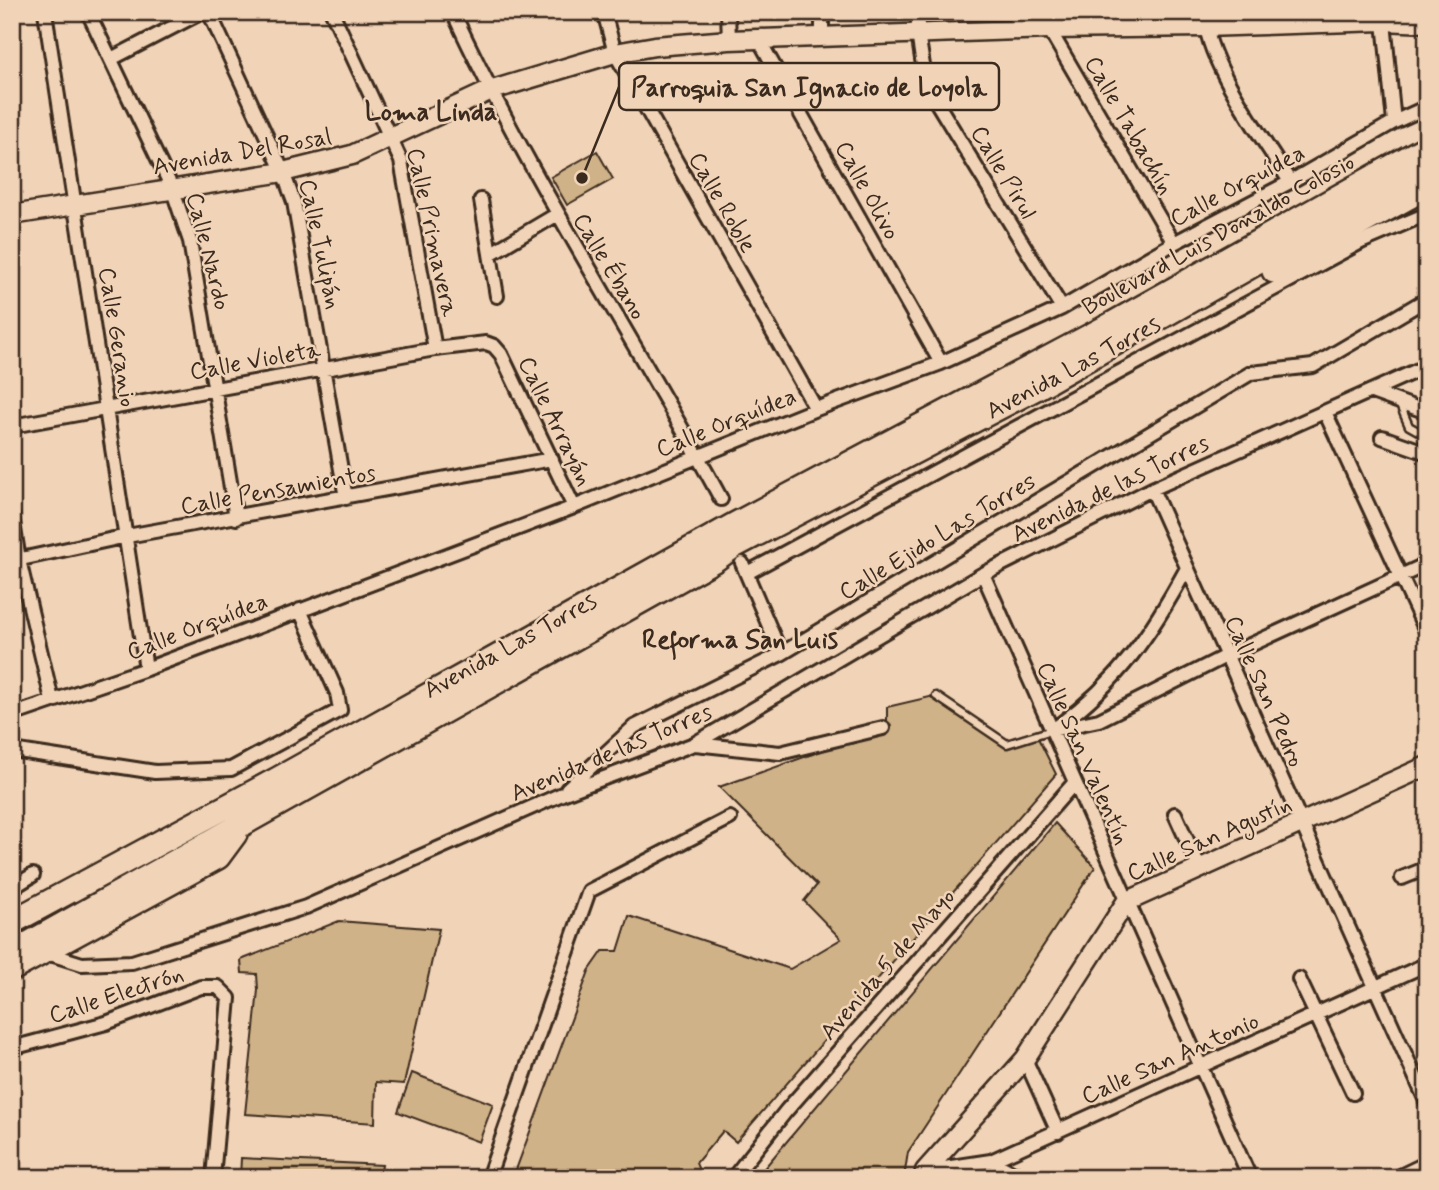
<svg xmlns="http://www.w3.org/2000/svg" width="1439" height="1190" viewBox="0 0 1439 1190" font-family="Mynerve,sans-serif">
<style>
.building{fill:#d0b288;stroke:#3b2a1e;stroke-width:2}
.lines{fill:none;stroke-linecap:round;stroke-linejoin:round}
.lane-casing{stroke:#3b2a1e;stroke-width:11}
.street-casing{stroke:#3b2a1e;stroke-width:18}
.secondary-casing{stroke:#3b2a1e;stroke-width:23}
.highway-casing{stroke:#3b2a1e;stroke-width:28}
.lane{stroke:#f1d4b8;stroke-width:6}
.street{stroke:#f1d4b8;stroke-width:12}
.secondary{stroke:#f1d4b8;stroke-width:18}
.highway{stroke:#f1d4b8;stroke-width:23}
.labels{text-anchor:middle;stroke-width:5;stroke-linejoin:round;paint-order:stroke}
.street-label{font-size:24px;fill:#3b2a1e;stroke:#f1d4b8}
.neighbourhood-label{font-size:26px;font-weight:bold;fill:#3b2a1e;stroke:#f1d4b8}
.leader{fill:none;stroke:#3b2a1e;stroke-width:2.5}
.callout-dot{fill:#3b2a1e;stroke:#f1d4b8;stroke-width:2.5}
.callout{fill:#f1d4b8;stroke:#3b2a1e;stroke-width:2.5}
.callout-label{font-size:26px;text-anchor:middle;font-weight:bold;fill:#3b2a1e}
</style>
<rect width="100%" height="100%" fill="#f1d4b8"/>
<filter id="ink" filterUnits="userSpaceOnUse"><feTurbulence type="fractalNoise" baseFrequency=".0143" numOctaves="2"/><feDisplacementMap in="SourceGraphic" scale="14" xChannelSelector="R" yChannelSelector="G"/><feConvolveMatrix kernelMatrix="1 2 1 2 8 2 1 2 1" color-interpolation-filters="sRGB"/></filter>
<g filter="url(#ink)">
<path class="building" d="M597 151 613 179 567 205 551 177Z
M934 696 1006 746 1038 738 1056 774 736 1142 723 1131 696 1163 702 1178H513L589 971 603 951H618L629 916 790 969 841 939 804 901 817 885 719 787 887 728V707Z
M1055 823 1095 867 908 1152 904 1178H756Z
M339 921 439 929 404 1084 376 1082 375 1123 245 1114 258 990 257 974 242 973 241 960Z
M412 1073 493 1104 479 1142 398 1112Z
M241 1158 382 1165 380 1178H240Z"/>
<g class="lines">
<g class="lane-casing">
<path id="lane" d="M1399 403 1409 426 1427 436
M936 696 1007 744 1052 730"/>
</g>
<g class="street-casing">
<path id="street" d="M45 12 146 669
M88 12 172 188 190 241 236 518
M209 12 283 172 294 202 346 498
M332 12 401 161 435 349
M453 12C531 181 633 336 721 499
M604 12 615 53 816 409
M728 12 729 40
M822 12V36
M918 12V33L926 85 1062 308
M1118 12 1119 28
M1204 12C1206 64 1263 137 1290 182
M1383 12 1394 122
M1049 29 1174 243
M1017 30V12
M758 38 941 363
M111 59 202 12
M481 200 497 296
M490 254 556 215
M1372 392 1427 412
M1325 412 1427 633
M12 426 435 349 486 343 494 346 501 354 574 507
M1382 437 1427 453
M1152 489 1427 1103
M12 516 19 560 52 700
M12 561 127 536 552 459
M742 563 781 654
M747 573 1361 242 1427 214
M983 574 1250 1178
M12 715 146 669 574 507 816 409 941 363 1062 308 1174 243 1290 182 1394 122 1427 107
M1058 726C1119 681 1151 634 1187 568
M1052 730 1099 720 1226 656 1427 564
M695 744 780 753 883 728
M12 750 155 772 231 769 340 710 337 693 300 610
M567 789 634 727 781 654 1251 373 1313 366 1427 299
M1175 814 1200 869
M1402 878 1427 868
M12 888 33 875
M47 953 82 964 132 962 306 907 562 794 694 744 983 574 1152 489 1427 366
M1299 979 1353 1093
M12 1048 106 1023 201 987H218L229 998 213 1178
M1025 1059 1058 1132
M991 1161 1023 1178
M925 1171 991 1161 1427 964
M488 1178 589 891 730 818
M733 1178 786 1111 1075 782
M1396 1178 1427 1163"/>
</g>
<g class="secondary-casing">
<path id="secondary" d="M12 215 283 172 352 155 489 91 615 53 655 46 729 40 1049 29 1205 27 1383 21 1427 23
M924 1178 925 1171 1025 1059 1126 902 1427 766"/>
</g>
<g class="highway-casing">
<path id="highway" d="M1274 271 1427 187
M12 922 278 779 734 525 1105 328 1427 147
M12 953 716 559 734 546 1036 388 1427 166
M12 969 218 857 235 834"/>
</g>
<use href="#lane" class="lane"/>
<use href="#street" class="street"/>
<use href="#secondary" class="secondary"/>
<use href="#highway" class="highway"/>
</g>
</g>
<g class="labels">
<g class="street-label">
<text transform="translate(1130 125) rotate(60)" y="8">Calle Tabachín</text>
<text transform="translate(242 151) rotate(-10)" y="8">Avenida Del Rosal</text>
<text transform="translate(1004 172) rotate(59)" y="8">Calle Pirul</text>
<text transform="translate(1237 185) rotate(-28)" y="8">Calle Orquídea</text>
<text transform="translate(868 190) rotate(61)" y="8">Calle Olivo</text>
<text transform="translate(723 202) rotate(60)" y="8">Calle Roble</text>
<text transform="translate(433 232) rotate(78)" y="8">Calle Primavera</text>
<text transform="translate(1218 234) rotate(-29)" y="8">Boulevard Luis Donaldo Colosio</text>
<text transform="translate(321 244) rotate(78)" y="8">Calle Tulipán</text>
<text transform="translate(209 251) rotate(76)" y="8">Calle Nardo</text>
<text transform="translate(610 266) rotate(59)" y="8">Calle Ébano</text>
<text transform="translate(118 337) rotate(81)" y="8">Calle Geranio</text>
<text transform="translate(255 360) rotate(-10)" y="8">Calle Violeta</text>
<text transform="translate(1073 367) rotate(-28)" y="8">Avenida Las Torres</text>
<text transform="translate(556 421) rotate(64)" y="8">Calle Arrayán</text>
<text transform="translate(726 422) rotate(-22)" y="8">Calle Orquídea</text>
<text transform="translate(1110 488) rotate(-26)" y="8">Avenida de las Torres</text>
<text transform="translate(278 489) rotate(-10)" y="8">Calle Pensamientos</text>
<text transform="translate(937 536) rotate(-31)" y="8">Calle Ejido Las Torres</text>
<text transform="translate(197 626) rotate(-21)" y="8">Calle Orquídea</text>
<text transform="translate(510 645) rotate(-29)" y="8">Avenida Las Torres</text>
<text transform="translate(1265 691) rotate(66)" y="8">Calle San Pedro</text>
<text transform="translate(611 752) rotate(-23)" y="8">Avenida de las Torres</text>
<text transform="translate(1084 753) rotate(66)" y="8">Calle San Valentín</text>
<text transform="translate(1209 838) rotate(-24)" y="8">Calle San Agustín</text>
<text transform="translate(887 964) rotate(-49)" y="8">Avenida 5 de Mayo</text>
<text transform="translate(116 994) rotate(-18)" y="8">Calle Electrón</text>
<text transform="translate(1170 1058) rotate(-24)" y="8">Calle San Antonio</text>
</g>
<g class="neighbourhood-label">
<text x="431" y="120">Loma Linda</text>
<text x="740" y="648">Reforma San Luis</text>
</g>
</g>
<path class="leader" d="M582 178L619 87"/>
<circle class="callout-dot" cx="582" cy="178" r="7"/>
<rect class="callout" x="619" y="63" width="380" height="47" rx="7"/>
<g class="callout-label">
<text x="809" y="96">Parroquia San Ignacio de Loyola</text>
</g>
<rect width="1439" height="1190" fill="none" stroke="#f1d4b8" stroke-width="42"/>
<rect x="21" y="21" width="1397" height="1148" fill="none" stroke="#3b2a1e" stroke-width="2.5" filter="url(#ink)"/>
</svg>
